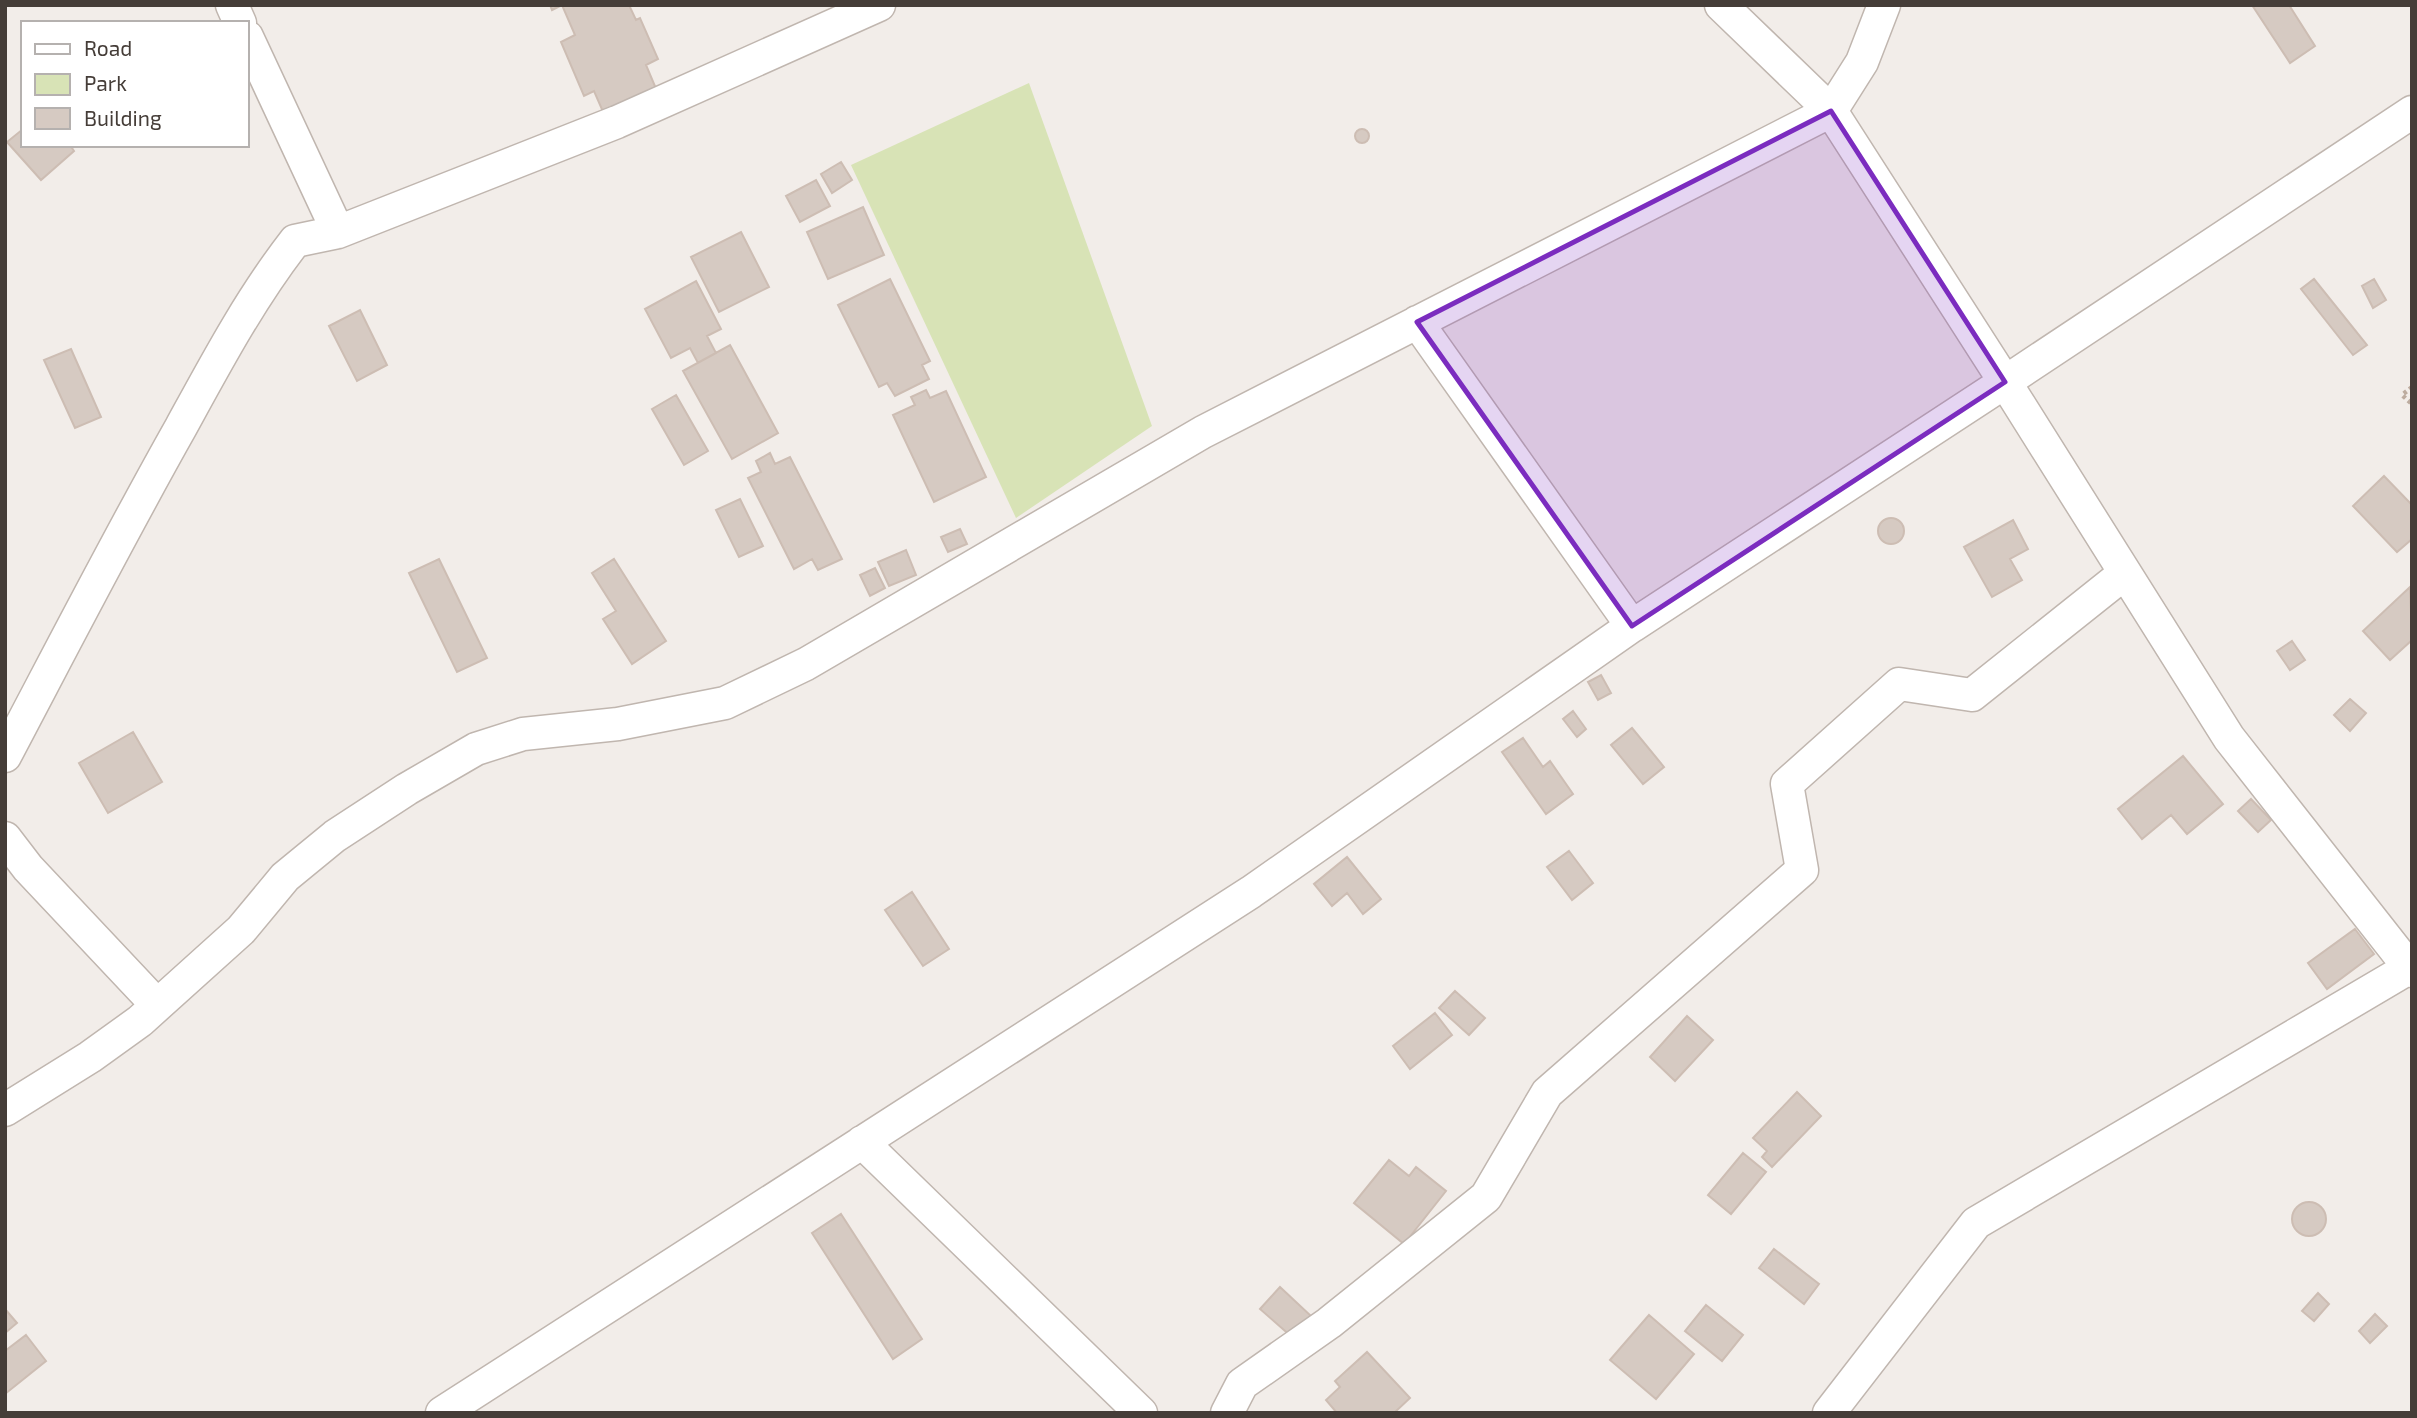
<svg xmlns="http://www.w3.org/2000/svg" width="2417" height="1418" viewBox="0 0 2417 1418" font-family="'Exo 2',sans-serif">
<style>
.green{fill:#d8e3b6}
.building{fill:#d6cac2;stroke:#cdbdb3;stroke-width:2}
.lines{fill:none;stroke-linecap:round;stroke-linejoin:round}
.street-casing{stroke:#c0b6af;stroke-width:35}
.path{stroke:#bdac9f;stroke-width:4.5;stroke-dasharray:3.5 3.5;stroke-linecap:butt}
.street{stroke:#fff;stroke-width:32}
.marked{fill:#7b2cbf;fill-opacity:0.2;stroke:#7b2cbf;stroke-width:5;stroke-linejoin:round}
</style>
<rect width="100%" height="100%" fill="#f2ede9"/>
<path class="green" d="M1029 83 1152 426 1016 518 851 165Z"/>
<path class="building" d="M550 5H629L636 20 640 18 658 59 646 65 657 91 604 114 594 91 584 96 561 42 575 35 562 5 552 10Z
M2252 5H2289L2315 46 2290 63Z
M23 129V145H70L74 151 41 180 7 142Z
M1355 136a7 7 0 1 1 14 0a7 7 0 1 1-14 0Z
M841 162 852 180 832 193 821 174Z
M816 180 830 206 800 222 786 196Z
M863 207 884 255 828 279 807 232Z
M741 232 769 287 719 312 691 257Z
M890 279 930 361 922 365 929 379 895 396 887 383 879 387 838 305Z
M2314 279 2367 345 2353 355 2301 289Z
M2374 279 2386 300 2373 308 2362 286Z
M696 281 721 329 707 336 716 353 698 363 690 348 671 358 645 309Z
M360 310 387 365 357 381 329 326Z
M730 345 778 433 732 459 683 371Z
M71 349 101 417 75 428 44 360Z
M926 390 930 398 946 391 986 477 934 502 893 415 915 405 911 397Z
M676 395 708 451 684 465 652 409Z
M770 453 775 464 790 457 842 559 818 570 812 559 794 569 748 478 761 472 756 461Z
M2384 476 2412 505V539L2397 552 2353 506Z
M740 499 763 546 739 557 716 510Z
M1878 531a13 13 0 1 1 26 0a13 13 0 1 1-26 0Z
M2013 520 2028 549 2010 559 2022 580 1992 597 1964 547Z
M960 529 967 544 948 552 941 537Z
M906 550 916 575 889 586 878 562Z
M439 559 487 658 457 672 409 573Z
M614 559 666 641 632 664 603 619 616 611 592 573Z
M875 568 885 588 870 596 860 575Z
M2410 587 2412 640 2390 660 2363 631Z
M2292 641 2305 660 2290 670 2277 651Z
M1601 675 1611 693 1598 700 1588 682Z
M2350 699 2366 713 2350 731 2334 715Z
M1573 711 1586 729 1577 737 1563 719Z
M1632 728 1664 767 1643 784 1611 745Z
M133 732 162 782 108 813 79 763Z
M1523 738 1543 767 1550 761 1573 794 1546 814 1502 752Z
M2183 756 2223 804 2187 834 2171 815 2142 839 2118 809Z
M2251 799 2271 820 2258 832 2238 811Z
M1569 851 1593 883 1572 900 1547 867Z
M1347 857 1381 899 1363 914 1347 893 1332 906 1314 884Z
M912 892 949 949 923 966 885 910Z
M2355 929 2374 954 2327 989 2308 963Z
M1455 991 1485 1018 1469 1035 1439 1008Z
M1435 1013 1452 1035 1410 1069 1393 1046Z
M1687 1016 1713 1040 1675 1081 1650 1057Z
M1797 1092 1821 1116 1772 1167 1762 1157 1767 1151 1753 1138Z
M1743 1153 1766 1172 1731 1214 1708 1195Z
M1389 1160 1409 1176 1416 1167 1446 1191 1404 1244 1354 1203Z
M2292 1219a17 17 0 1 1 34 0a17 17 0 1 1-34 0Z
M841 1214 922 1339 893 1359 812 1233Z
M1774 1249 1819 1284 1804 1304 1759 1268Z
M1280 1287 1311 1316 1292 1337 1260 1309Z
M2318 1293 2329 1304 2314 1321 2302 1311Z
M1706 1305 1743 1335 1722 1361 1685 1331Z
M5 1309 17 1323 5 1333Z
M2375 1314 2387 1326 2370 1343 2359 1331Z
M1649 1315 1694 1354 1656 1399 1610 1360Z
M26 1335 46 1361 5 1394V1351Z
M1367 1352 1410 1398 1394 1413H1337L1326 1400 1340 1387 1335 1381Z"/>
<g class="lines">
<g class="street-casing">
<path id="street" d="M232 5 240 23
M1721 5 1831 111 2005 382 2412 112
M247 37 338 232
M1417 322 1632 626
M5 756C63 646 120 535 181 427 216 363 250 299 295 241L338 232 617 122 879 5
M5 838 28 868 157 1005
M5 1110 90 1057 140 1021 241 930 285 877 335 836 407 789 476 749 523 734 618 724 725 703 806 664 1203 432 1831 111 1862 62 1884 5
M862 1142 1141 1413
M442 1413 1251 892 1632 626 2005 382 2229 738 2412 971
M1227 1413 1242 1384 1329 1323 1486 1197 1547 1093 1802 870 1787 784 1899 684 1972 695 2125 573
M1829 1413 1976 1223 2409 968"/>
</g>
<path class="path" d="M2412 387 2402 395 2412 404"/>
<use href="#street" class="street"/>
</g>
<path class="marked" d="M1831 111 2005 382 1632 626 1417 322Z"/>
<rect width="2417" height="1418" fill="none" stroke="#453d38" stroke-width="14"/>
<rect x="21" y="21" width="228" height="126" fill="#ffffff" stroke="#b5b1af" stroke-width="2"/>
<rect x="35" y="44" width="35" height="10" fill="#ffffff" stroke="#b5b1af" stroke-width="2"/>
<text x="84" y="56" font-size="21" fill="#453d38">Road</text>
<rect x="35" y="74" width="35" height="21" fill="#d8e3b6" stroke="#b5b1af" stroke-width="2"/>
<text x="84" y="91" font-size="21" fill="#453d38">Park</text>
<rect x="35" y="108" width="35" height="21" fill="#d6cac2" stroke="#b5b1af" stroke-width="2"/>
<text x="84" y="126" font-size="21" fill="#453d38">Building</text>
</svg>
